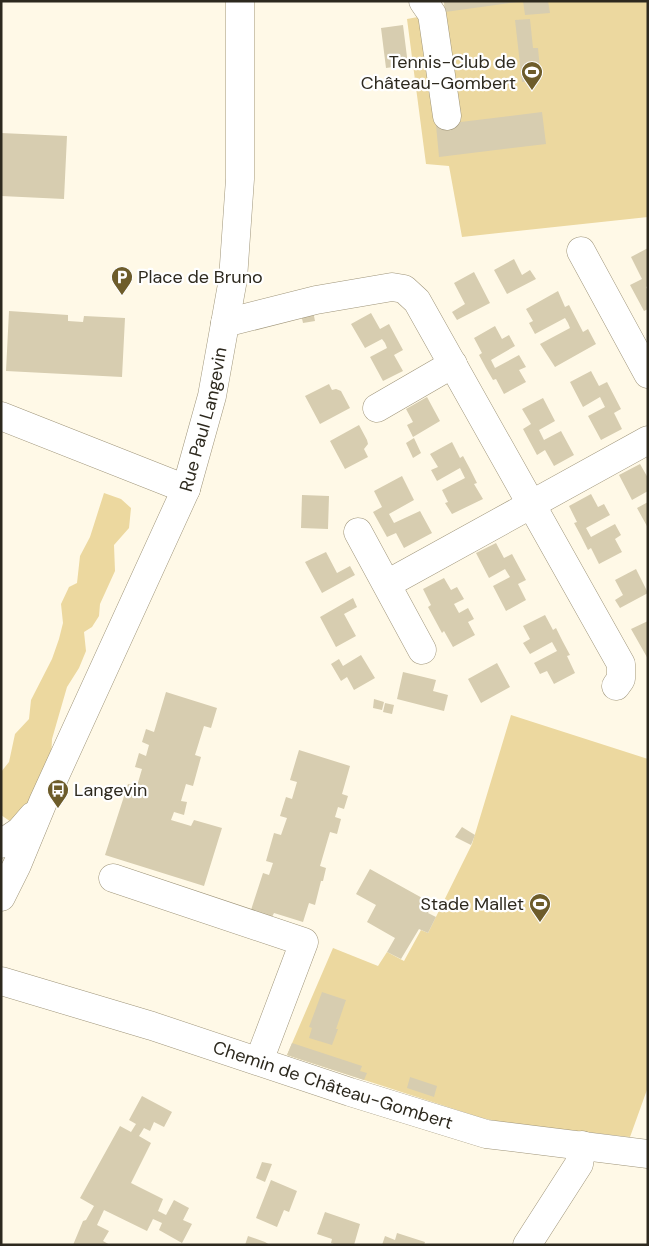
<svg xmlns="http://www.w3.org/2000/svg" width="649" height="1246" viewBox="0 0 649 1246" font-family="'DM Sans',sans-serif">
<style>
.green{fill:#ecd89f}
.building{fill:#d7cdb0}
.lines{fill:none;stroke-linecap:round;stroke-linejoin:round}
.minor-casing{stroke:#9f957a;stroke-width:29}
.minor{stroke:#fff;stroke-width:28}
.labels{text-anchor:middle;stroke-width:4.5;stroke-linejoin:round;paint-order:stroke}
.poi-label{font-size:18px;fill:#2d291e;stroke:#fff;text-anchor:end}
.street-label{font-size:18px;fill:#2d291e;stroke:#fff}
</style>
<rect width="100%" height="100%" fill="#fff9e7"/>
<path class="green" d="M444 1H648V217L462 237 449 166 426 164 407 19 445 12Z
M104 493 121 499 131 508 129 528 114 545 115 571 100 604 99 616 92 627 84 632 86 651 79 668 67 687 52 739 51 760 42 783 14 824 1 815V772L9 762 15 734 29 719 31 700 52 659 59 639 63 623 61 604 69 587 77 583 80 556 90 537Z
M511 715 648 759V1087L630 1137 506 1123 482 1118 287 1055 333 948 378 966 387 952 404 961 421 930 428 933 472 844Z"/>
<path class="building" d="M444 1H518V2L445 12Z
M523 1H548L550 13 525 15Z
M530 19 533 48H538L541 80 522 82 515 20Z
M403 25 408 65 386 68 381 28Z
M542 112 546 144 439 157 436 125Z
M1 133 67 136 64 199 1 196Z
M648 248V286L646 287 648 291V309L644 311 630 285 642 279 631 257Z
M514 259 522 275 530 270 536 279 507 294 494 270Z
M474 272 490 303 457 320 452 312 465 304 454 283Z
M558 291 565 307 569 305 583 332 588 329 596 344 555 367 540 344 570 328 568 323 565 318 535 334 529 323 533 321 526 309Z
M9 311 68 315V321L83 322 84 316 125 318 122 377 6 371Z
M313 311 315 321 303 323 301 314Z
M371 313 380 329 389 324 403 350 394 355 403 371 383 381 370 357 387 348 385 343 382 339 365 348 351 324Z
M495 326 502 339 509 335 515 346 491 360 495 368 519 355 526 367 519 370 526 382 504 394 496 379 493 380 486 368 479 355 482 353 474 338Z
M591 371 599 386 607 382 621 409 614 413 622 429 601 440 588 416 605 407 600 397 583 407 570 382Z
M329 384 332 390 336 389 341 391 350 408 320 424 305 396Z
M427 397 440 421 413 437 407 425 413 422 406 409Z
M543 398 555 421 539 430 544 440 561 431 574 455 554 466 545 450 537 455 523 429 531 424 522 409Z
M359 425 367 440 368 444 364 449 368 457 345 469 330 441Z
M414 438 421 453 413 458 406 443Z
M452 442 460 458 463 456 470 469 477 483 474 484 483 499 452 514 445 503 448 502 442 490 465 478 460 468 437 481 431 470 438 467 430 454Z
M640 464 648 478V491L632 500 619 475Z
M402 476 414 500 389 514 394 523 420 511 432 533 404 548 396 533 387 537 373 512 382 507 374 491Z
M591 494 598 507 604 504 610 515 586 528 591 537 615 524 621 535 615 539 622 552 599 564 591 548 588 550 581 536 574 523 577 522 569 506Z
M302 495 329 496 328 529 301 528Z
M648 502V528L637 508Z
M496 543 504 558 512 554 526 580 518 584 526 600 506 611 493 586 510 577 505 569 489 578 476 553Z
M326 552 337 573 350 566 355 575 322 593 305 562Z
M636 569 648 593 620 608 615 600 623 595 615 580Z
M444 578 451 590 457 587 464 599 454 604 459 613 468 608 474 619 468 622 475 635 453 647 444 631 442 633 428 607 431 605 423 589Z
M353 598 357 607 344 614 356 636 336 647 320 617Z
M545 615 553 630 556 628 563 642 570 655 567 656 575 673 554 684 547 671 540 674 534 663 557 651 552 642 530 654 523 643 530 639 523 626Z
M648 621V659L631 629Z
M361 655 375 678 354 690 347 677 341 681 331 664 339 659 343 666Z
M497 663 510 687 481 703 468 679Z
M403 672 436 680 433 691 448 695 444 711 397 699Z
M166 692 217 708 211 728 204 726 195 755 201 757 193 786 186 784 181 801 187 802 184 815 174 812 171 820 191 826 194 820 222 828 204 886 105 855 128 784 137 786 142 769 135 767 139 753 146 756 149 745 142 742 146 729 154 732Z
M374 699 384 702 382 710 373 708Z
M385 703 394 705 392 714 383 712Z
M299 750 350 766 342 794 348 796 344 809 338 807 335 817 341 819 337 834 330 832 320 866 326 868 323 881H321L315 905 309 903 303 922 274 913 272 917 251 910 263 873 269 875 273 863 266 861 274 833 281 835 287 818 280 816 286 797 292 799 297 782 290 780Z
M462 827 475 835 471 845 455 837Z
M370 869 433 904 428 913 436 917 428 933 419 929 401 959 387 952 395 938 367 922 376 905 356 894Z
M322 992 346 1000 336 1029H338L332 1045 309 1038 312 1028 309 1027Z
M292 1043 362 1066 360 1071 367 1073 364 1080 287 1055Z
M410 1077 437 1086 434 1097 407 1088Z
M142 1096 172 1112 164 1127 154 1122 150 1131 144 1128 139 1136 151 1143 131 1183 163 1199 158 1211 166 1215 174 1200 189 1208 183 1220 192 1224 182 1243 159 1230 162 1223 153 1219 147 1231 104 1210 97 1225 109 1231 103 1241 110 1245H73L83 1221 86 1220 94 1206 80 1198 120 1126 131 1132 136 1124 129 1120Z
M262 1162 272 1164 265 1182 256 1178Z
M271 1180 297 1191 289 1212 284 1210 277 1227 256 1218Z
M325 1212 360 1224 354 1245H337L331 1243 332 1239 317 1234Z
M397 1233 425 1242 424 1245H382L385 1236 395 1240Z
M248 1236 265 1242 270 1245H245Z"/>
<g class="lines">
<g class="minor-casing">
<g id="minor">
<path d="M423 1 432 14 447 116"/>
<path d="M581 251 648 374"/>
<path d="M225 323 316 300 392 287 404 289 417 301 621 664V679L616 686"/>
<path d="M377 408 453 364"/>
<path d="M1 416 186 489"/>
<path d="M358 532 422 650"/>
<path d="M387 584 648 440"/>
<path d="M1 844 20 831 33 816"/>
<path d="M113 878 304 942 259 1061"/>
<path id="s1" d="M1 897 17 865 43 802 186 489 212 396 233 279 240 179V1"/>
<path id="s2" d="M1 981 152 1026 350 1092 486 1134 648 1154"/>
<path d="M527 1245 579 1164 582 1145"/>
</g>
</g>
<use href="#minor" class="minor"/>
</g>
<defs>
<g id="stadium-pin" transform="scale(1.125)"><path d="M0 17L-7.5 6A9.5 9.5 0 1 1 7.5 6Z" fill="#6d5c2a" stroke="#fff"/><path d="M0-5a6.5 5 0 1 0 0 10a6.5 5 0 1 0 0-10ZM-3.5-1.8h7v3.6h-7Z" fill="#fff"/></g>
<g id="parking-pin" transform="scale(1.125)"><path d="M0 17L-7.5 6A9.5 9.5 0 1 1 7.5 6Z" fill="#6d5c2a" stroke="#fff"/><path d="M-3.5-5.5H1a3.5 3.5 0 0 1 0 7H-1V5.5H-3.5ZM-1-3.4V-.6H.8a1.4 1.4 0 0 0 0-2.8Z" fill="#fff"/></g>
<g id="bus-pin" transform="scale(1.125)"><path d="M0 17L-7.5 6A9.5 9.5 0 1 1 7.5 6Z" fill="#6d5c2a" stroke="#fff"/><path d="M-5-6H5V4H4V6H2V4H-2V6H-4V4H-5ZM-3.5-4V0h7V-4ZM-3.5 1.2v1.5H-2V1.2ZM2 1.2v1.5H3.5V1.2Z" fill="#fff"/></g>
</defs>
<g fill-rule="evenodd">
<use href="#stadium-pin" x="532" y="72"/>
<use href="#parking-pin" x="122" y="277"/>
<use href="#bus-pin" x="58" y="790"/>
<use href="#stadium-pin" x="540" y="904"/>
</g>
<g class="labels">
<g class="poi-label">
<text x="516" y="68">Tennis-Club de<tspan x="516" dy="21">Château-Gombert</tspan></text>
<text x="138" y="283" text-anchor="start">Place de Bruno</text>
<text x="74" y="796" text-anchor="start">Langevin</text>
<text x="524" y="910">Stade Mallet</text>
</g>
<g class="street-label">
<text dy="6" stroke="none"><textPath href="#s1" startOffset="520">Rue Paul Langevin</textPath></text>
<text dy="6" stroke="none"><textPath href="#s2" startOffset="348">Chemin de Château-Gombert</textPath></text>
</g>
</g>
<rect width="649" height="1246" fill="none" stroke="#2d291e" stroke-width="5"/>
</svg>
